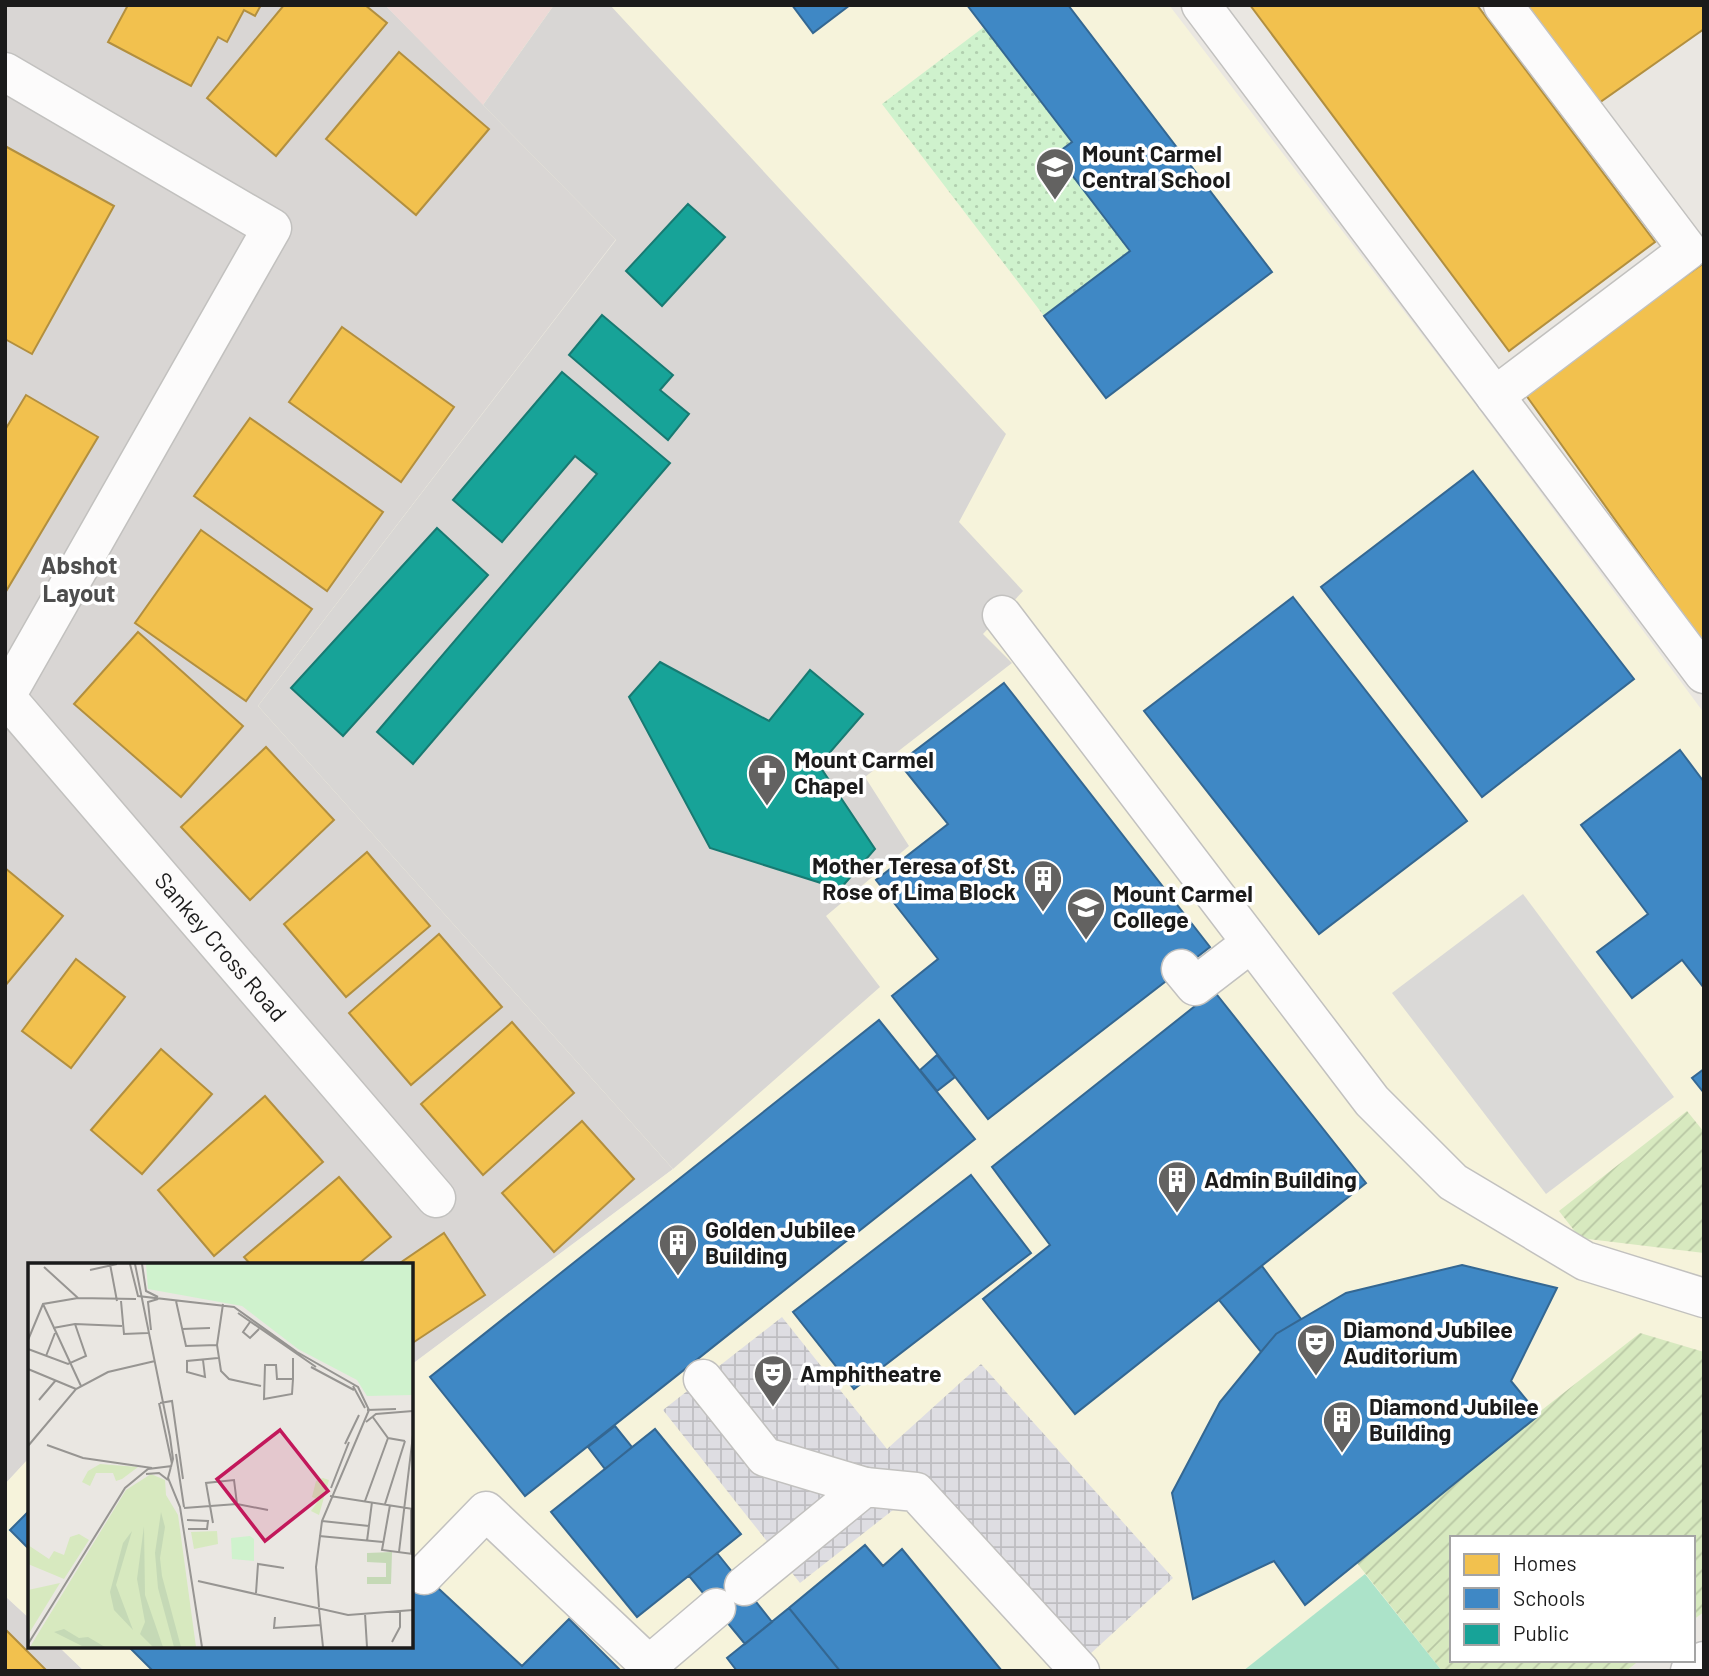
<svg xmlns="http://www.w3.org/2000/svg" width="1709" height="1676" viewBox="0 0 1709 1676" font-family="Barlow,sans-serif">
<style>
.residential{fill:#d9d6d4}
.commercial{fill:#edd9d6}
.education{fill:#f6f3db}
.religious{fill:#d8d6d4}
.park{fill:url(#park-dots)}
.garden{fill:url(#garden-furrows)}
.pitch{fill:#ace3c9}
.parking{fill:#dad9d7}
.plaza{fill:url(#plaza-grid)}
.homes{fill:#f2c14e;stroke:#b28f3f;stroke-width:2}
.schools{fill:#3f88c5;stroke:#346792;stroke-width:2}
.public{fill:#17a398;stroke:#187a72;stroke-width:2}
.lines{fill:none;stroke-linecap:round;stroke-linejoin:round}
.minor-casing{stroke:#c2c1bf;stroke-width:41}
.minor{stroke:#fcfbfb;stroke-width:38}
.labels{text-anchor:middle;stroke-width:7;stroke-linejoin:round;paint-order:stroke}
.poi-label{font-size:23px;font-weight:bold;fill:#1b1b1b;stroke:#fff;text-anchor:start}
.street-label{font-size:23px;fill:#1b1b1b;stroke:#fff}
.neighbourhood-label{font-size:24px;font-weight:bold;fill:#4e4e4e;stroke:#fff}
.inset-road{fill:none;stroke:#979592;stroke-width:2}
.view{fill:#c2185b;fill-opacity:0.15;stroke:#c2185b;stroke-width:3.5}
.inset-edge{fill:none;stroke:#1b1b1b;stroke-width:3.5}
</style>
<defs>
<pattern id="park-dots" width="8" height="8" patternUnits="userSpaceOnUse" patternTransform="scale(1.75)"><rect width="8" height="8" fill="#cff2cd"/><path d="M2 2h.1M6 6h.1" fill="none" stroke="#b1cfaf" stroke-width="1.8" stroke-linecap="round"/></pattern>
<pattern id="garden-furrows" width="10" height="10" patternUnits="userSpaceOnUse" patternTransform="scale(1.75)"><rect width="10" height="10" fill="#d7e9bf"/><path d="M-1 1l2-2M0 10L10 0M9 11l2-2" fill="none" stroke="#b8c7a4"/></pattern>
<pattern id="plaza-grid" width="8" height="8" patternUnits="userSpaceOnUse" patternTransform="scale(1.75)"><rect width="8" height="8" fill="#dedde2"/><path d="M0 4h8M4 0v8" fill="none" stroke="#bebdc1"/></pattern>
</defs>
<rect width="100%" height="100%" fill="#eae7e2"/>
<path class="residential" d="M5 5H385L616 239 258 706 673 1169 411 1365V1265H30V1457L5 1484Z
M5 1596 30 1619V1646H58L84 1671H5Z"/>
<path class="commercial" d="M385 5H554L483 105Z"/>
<path class="education" d="M554 5H1169L1469 396 1704 713V1612L1693 1620V1538H1452V1660H1640L1626 1671H84L58 1646H411V1365L673 1169 258 706 616 240 483 105Z
M30 1457V1619L5 1596V1484Z"/>
<path class="religious" d="M554 5H610L1006 434 959 522 1023 591 983 634 1012 663 865 777 909 846 826 916 880 987 673 1169 258 706 616 240 483 105Z"/>
<path class="park" d="M984 27 1072 142 1056 154 1130 251 1044 316 882 104Z"/>
<path class="garden" d="M1687 1111 1704 1132V1253L1580 1238 1559 1211Z
M1640 1333 1704 1352V1612L1693 1620V1538H1452V1660H1640L1626 1671H1442L1357 1563 1538 1413Z"/>
<path class="pitch" d="M1365 1574 1442 1671H1243Z"/>
<path class="parking" d="M1523 894 1674 1097 1546 1194 1392 993Z"/>
<path class="plaza" d="M782 1317 887 1449 981 1364 1173 1578 1077 1666 916 1492 800 1583 663 1410Z"/>
<path class="homes" d="M128 5H261L255 16 244 10 227 42 218 37 191 86 108 42Z
M284 5H365L387 23 276 156 207 98Z
M1250 5H1477L1655 242 1509 351Z
M1526 5H1704V29L1596 105Z
M399 52 489 129 416 215 326 139Z
M5 146 114 206 32 354 5 339Z
M1704 263V644L1523 391Z
M342 327 454 407 401 482 289 402Z
M26 395 98 437 5 593V430Z
M250 418 383 512 327 591 194 496Z
M201 530 312 609 246 701 135 623Z
M138 632 243 726 181 797 74 704Z
M266 747 334 820 250 900 181 827Z
M367 852 430 926 346 997 284 924Z
M5 868 63 916 5 986Z
M439 934 502 1007 411 1085 349 1013Z
M76 959 125 997 71 1068 22 1031Z
M512 1022 574 1093 483 1175 421 1104Z
M161 1049 212 1094 142 1174 91 1130Z
M265 1096 323 1162 214 1256 158 1190Z
M582 1121 634 1179 554 1252 502 1193Z
M339 1177 391 1237 357 1265H251L244 1257Z
M444 1233 485 1295 411 1344V1265H397Z
M5 1629 47 1671H5Z"/>
<path class="schools" d="M792 5H850L813 33Z
M967 5H1068L1272 272 1106 398 1044 316 1130 251 1056 154 1072 142Z
M1473 471 1634 679 1482 797 1321 587Z
M1293 597 1467 821 1319 934 1144 711Z
M1004 683 1210 947 988 1119 892 996 938 959 876 880 948 824 899 763Z
M1680 750 1704 782V988L1682 960 1632 998 1597 952 1648 914 1581 825Z
M1214 991 1366 1183 1075 1414 983 1299 1050 1245 992 1167Z
M879 1020 975 1139 525 1496 430 1377Z
M937 1055 955 1077 937 1091 920 1070Z
M1704 1069V1093L1692 1078Z
M971 1175 1031 1253 854 1389 793 1312Z
M1462 1265 1557 1288 1511 1381 1539 1415 1305 1605 1274 1561 1193 1599 1172 1493 1220 1402 1261 1352 1276 1334 1346 1293Z
M1262 1266 1301 1319 1276 1334 1261 1352 1219 1300Z
M615 1426 632 1447 605 1469 588 1447Z
M655 1429 741 1534 637 1617 551 1512Z
M30 1510V1550L10 1530Z
M865 1545 883 1566 902 1549 1002 1671H840L789 1608Z
M717 1553 772 1622 745 1644 689 1576Z
M411 1563 522 1666 569 1619 621 1671H153L128 1646H411Z
M789 1608 840 1671H737L727 1658Z"/>
<path class="public" d="M688 204 725 237 662 306 626 271Z
M602 315 673 375 660 390 689 414 668 440 569 355Z
M562 372 670 463 413 764 377 732 597 474 575 456 502 542 453 500Z
M437 528 488 575 343 736 291 688Z
M660 662 769 721 810 670 863 714 819 765 875 849 840 889 710 848 629 697Z"/>
<g class="lines">
<g class="minor-casing">
<g id="minor">
<path d="M1201 5 1704 674"/>
<path d="M5 72 272 228 6 696"/>
<path d="M1495 396 1688 250 1503 5"/>
<path d="M1002 615 1372 1101 1453 1182 1585 1261 1704 1298"/>
<path id="s1" d="M5 696 436 1198"/>
<path d="M1181 969 1195 986 1251 943"/>
<path d="M703 1379 765 1457 865 1487"/>
<path d="M424 1575 486 1511 649 1665 716 1608"/>
<path d="M744 1586 865 1487 916 1492 1080 1671"/>
<path d="M1690 1671 1704 1661"/>
</g>
</g>
<use href="#minor" class="minor"/>
</g>
<defs>
<g id="school-pin" transform="scale(2.0125)"><path d="M0 17L-7.5 6A9.5 9.5 0 1 1 7.5 6Z" fill="#636261" stroke="#fff"/><path d="M0-5L7-2L0 1L-7-2ZM-4 1L0 2.5L4 1V4Q0 6-4 4Z" fill="#fff"/></g>
<g id="church-pin" transform="scale(2.0125)"><path d="M0 17L-7.5 6A9.5 9.5 0 1 1 7.5 6Z" fill="#636261" stroke="#fff"/><path d="M-1.2-6h2.4v3.5h3.3v2.4h-3.3V6h-2.4V-.1h-3.3v-2.4h3.3Z" fill="#fff"/></g>
<g id="building-pin" transform="scale(2.0125)"><path d="M0 17L-7.5 6A9.5 9.5 0 1 1 7.5 6Z" fill="#636261" stroke="#fff"/><path d="M-4-6H4V6H1V3H-1V6H-4ZM-2.5-4.3h1.7v1.8h-1.7ZM.8-4.3h1.7v1.8H.8ZM-2.5-1h1.7V.8h-1.7ZM.8-1h1.7V.8H.8Z" fill="#fff"/></g>
<g id="university-pin" transform="scale(2.0125)"><path d="M0 17L-7.5 6A9.5 9.5 0 1 1 7.5 6Z" fill="#636261" stroke="#fff"/><path d="M0-5L7-2L0 1L-7-2ZM-4 1L0 2.5L4 1V4Q0 6-4 4Z" fill="#fff"/></g>
<g id="theatre-pin" transform="scale(2.0125)"><path d="M0 17L-7.5 6A9.5 9.5 0 1 1 7.5 6Z" fill="#636261" stroke="#fff"/><path d="M-5-5.5Q0-4 5-5.5V0Q5 5 0 6Q-5 5-5 0ZM-3.3-2.5H-1v1.5H-3.3ZM1-2.5H3.3v1.5H1ZM-2.8 1Q0 5.5 2.8 1Z" fill="#fff"/></g>
</defs>
<g fill-rule="evenodd">
<use href="#school-pin" x="1055" y="167"/>
<use href="#church-pin" x="767" y="773"/>
<use href="#building-pin" x="1043" y="879"/>
<use href="#university-pin" x="1086" y="907"/>
<use href="#building-pin" x="1177" y="1180"/>
<use href="#building-pin" x="678" y="1243"/>
<use href="#theatre-pin" x="1316" y="1343"/>
<use href="#theatre-pin" x="773" y="1374"/>
<use href="#building-pin" x="1342" y="1420"/>
</g>
<g class="labels">
<g class="poi-label">
<text x="1082" y="162">Mount Carmel<tspan x="1082" dy="26">Central School</tspan></text>
<text x="794" y="768">Mount Carmel<tspan x="794" dy="26">Chapel</tspan></text>
<text x="1016" y="874" text-anchor="end">Mother Teresa of St.<tspan x="1016" dy="26">Rose of Lima Block</tspan></text>
<text x="1113" y="902">Mount Carmel<tspan x="1113" dy="26">College</tspan></text>
<text x="1204" y="1188">Admin Building</text>
<text x="705" y="1238">Golden Jubilee<tspan x="705" dy="26">Building</tspan></text>
<text x="1343" y="1338">Diamond Jubilee<tspan x="1343" dy="26">Auditorium</tspan></text>
<text x="800" y="1382">Amphitheatre</text>
<text x="1369" y="1415">Diamond Jubilee<tspan x="1369" dy="26">Building</tspan></text>
</g>
<g class="street-label">
<text dy="8" stroke="none"><textPath href="#s1" startOffset="331">Sankey Cross Road</textPath></text>
</g>
<g class="neighbourhood-label">
<text x="79" y="574">Abshot<tspan x="79" dy="28">Layout</tspan></text>
</g>
</g>
<g transform="translate(28 1263)">
<rect width="385" height="385" fill="#eae7e2"/>
<path d="M72 201 110 204 94 216 88 218 85 210H68L62 223 54 219 60 208ZM123 211 137 217 138 232 150 252 168 384H2L98 227ZM189 268 190 281 166 286 163 269ZM51 271 61 277 36 316 0 301V282L21 296 26 288 36 292 42 274Z" fill="#d7e9bf"/>
<path d="M133 249 137 264 132 295 134 313 153 384H146L130 325 127 290ZM116 263 117 332 135 384H125L112 371 117 359 109 316ZM104 268 88 322 105 367 86 347 82 329 95 280ZM364 289 363 321H339V314H358V300L339 299V290ZM36 366 51 375 60 374 77 384 54 383 26 369Z" fill="#c5d9b6"/>
<path d="M118 1H385V132L339 133 329 117 270 86 214 43 120 26ZM222 273 226 276V298L204 296 203 275Z" fill="#cff2cd"/>
<path d="M295 215 301 217 291 252 283 248 291 237 284 234 288 218ZM32 320 0 372V327Z" fill="#d7e9bf"/>
<path class="inset-road" d="M82 1 89 38M102 1 110 33 206 44 269 89 330 124 341 147 294 258 288 304 291 344M107 1 142 174 145 196 140 215 152 244 174 384M114 1 118 28 130 34M16 4 50 35 108 36M62 7 89 1M93 38 96 71 120 70M148 38 158 83 189 82M15 41 53 123M195 41 189 82 193 108 201 116 233 123M210 50 288 104M222 59 215 69 222 75 231 66M25 65 47 61 94 63M154 66 182 65M123 67 120 39 130 36M0 77 15 41 50 35M0 86 40 101 58 93 47 61M18 93 27 70M175 97 177 114 159 109V98L190 95M283 104 326 127M0 106 48 126M265 116H249L248 102H237L236 136 264 131 265 116V95M325 123 337 145M11 137 28 117M131 140 144 201M132 140 144 138 155 216M339 147 368 146M344 153 360 175 377 178M338 159 348 151 385 148M317 181 331 152M19 182 55 195 124 205M0 183 48 126 80 109 127 98M148 191 156 244M118 211 131 210 140 217M303 225 321 179M302 233 385 246M337 238 360 175M357 241 377 178M362 242 354 287 385 291M156 245 209 241 240 247M159 257 180 258 179 266H160M294 258 341 263M185 260 178 220 206 217 209 241M291 273 355 279M339 278 344 239M371 289 385 172M383 291V246M170 318 320 352 385 347M228 330 230 301 256 305M291 346 295 384M337 351 339 384M247 354 246 365 293 362M364 379 372 364V348M0 381 97 225 120 206 144 203"/>
<path class="view" d="M252 167 300 228 237 278 189 216Z"/>
<rect width="385" height="385" class="inset-edge"/>
</g>
<rect width="1709" height="1676" fill="none" stroke="#1b1b1b" stroke-width="14"/>
<rect x="1450" y="1536" width="245" height="126" fill="#ffffff" stroke="#a4a4a4" stroke-width="2"/>
<rect x="1464" y="1554" width="35" height="21" fill="#f2c14e" stroke="#a4a4a4" stroke-width="2"/>
<text x="1513" y="1571" font-size="21" fill="#1b1b1b">Homes</text>
<rect x="1464" y="1588" width="35" height="21" fill="#3f88c5" stroke="#a4a4a4" stroke-width="2"/>
<text x="1513" y="1606" font-size="21" fill="#1b1b1b">Schools</text>
<rect x="1464" y="1624" width="35" height="21" fill="#17a398" stroke="#a4a4a4" stroke-width="2"/>
<text x="1513" y="1641" font-size="21" fill="#1b1b1b">Public</text>
</svg>
